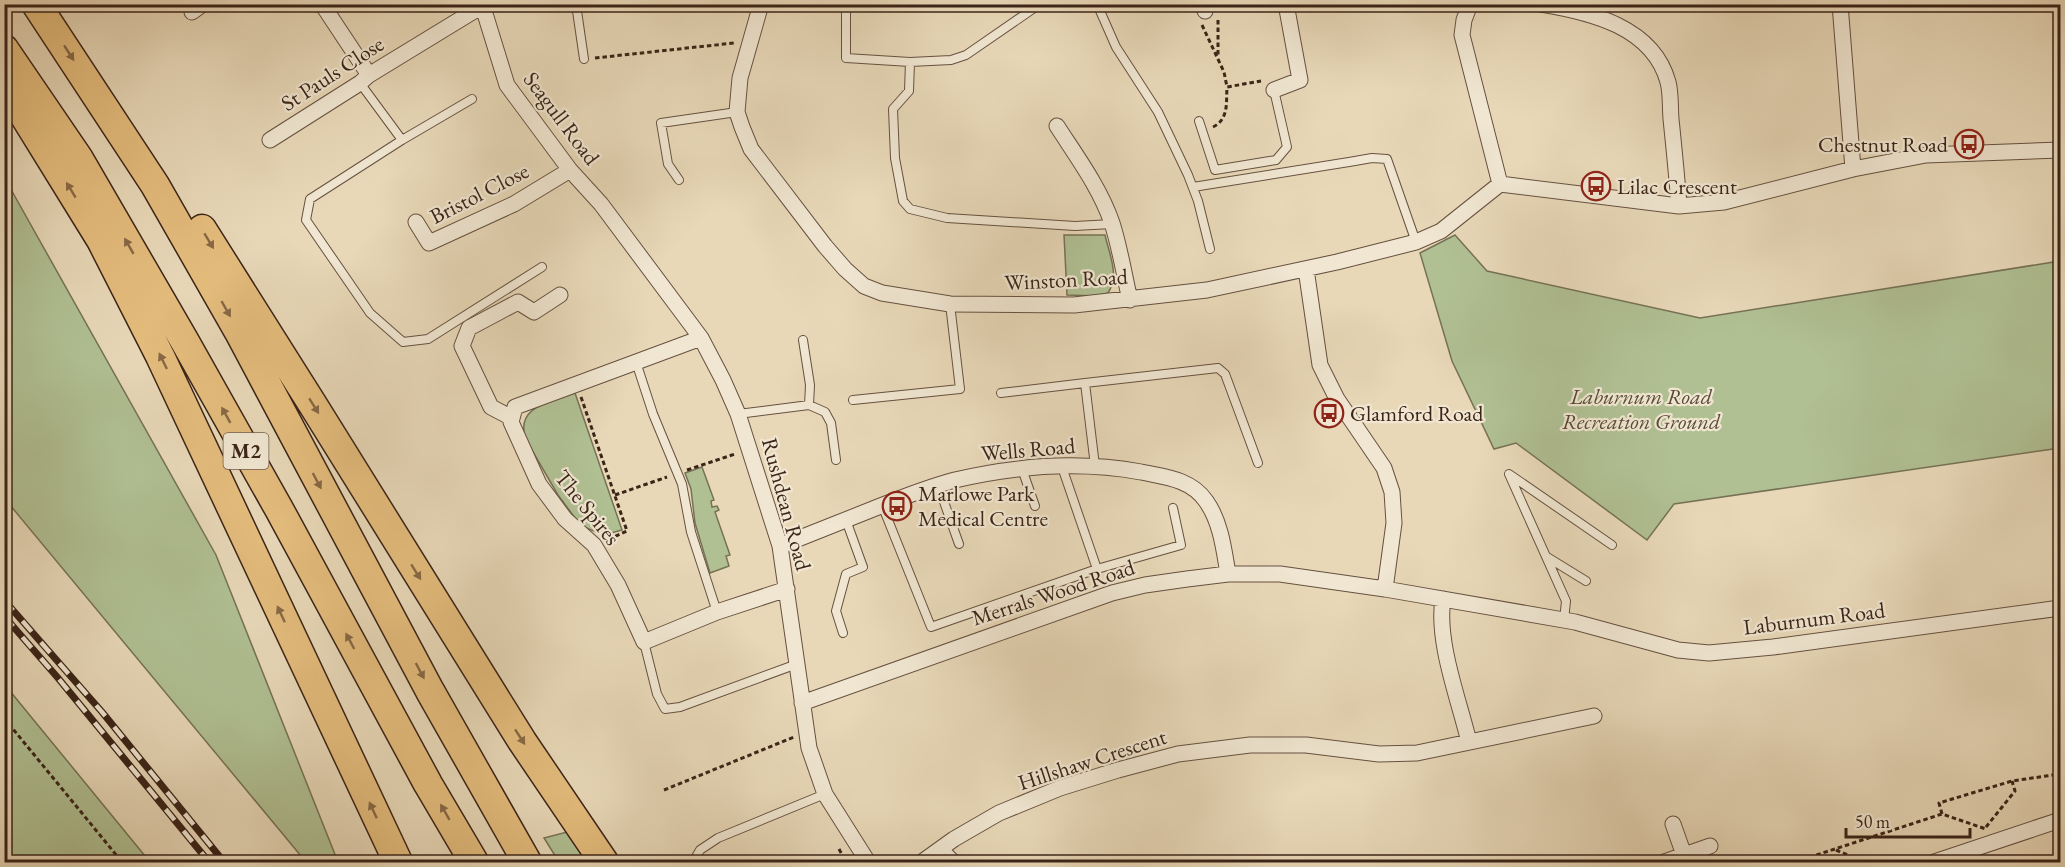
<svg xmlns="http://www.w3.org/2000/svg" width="2065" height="867" viewBox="0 0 2065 867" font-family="'EB Garamond',serif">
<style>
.green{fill:#b0c093;stroke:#767256;stroke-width:1.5}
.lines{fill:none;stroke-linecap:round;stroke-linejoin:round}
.lane-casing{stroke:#665140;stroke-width:10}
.street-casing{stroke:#665140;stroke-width:17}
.highway-casing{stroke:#3b2418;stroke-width:31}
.path{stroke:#3b2418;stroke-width:3;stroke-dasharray:4.5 3;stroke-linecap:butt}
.lane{stroke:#f0e6d1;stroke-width:8}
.street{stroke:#f0e6d1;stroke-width:15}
.highway{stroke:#e4bc7c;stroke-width:28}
.rail-casing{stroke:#3b2418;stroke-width:7}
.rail{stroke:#f0e6d1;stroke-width:4.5;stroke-dasharray:14;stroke-linecap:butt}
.oneway{fill:#876845}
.labels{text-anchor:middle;stroke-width:4.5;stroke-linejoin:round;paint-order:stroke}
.shield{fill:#f0e6d1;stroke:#715e50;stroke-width:1.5}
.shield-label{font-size:21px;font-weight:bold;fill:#3b2418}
.street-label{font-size:22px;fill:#3b2418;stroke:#f0e6d1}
.poi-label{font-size:22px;fill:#3b2418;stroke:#f0e6d1;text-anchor:start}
.park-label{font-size:22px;font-style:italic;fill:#584b37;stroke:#f0e6d1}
</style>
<rect width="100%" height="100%" fill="#e8d8b8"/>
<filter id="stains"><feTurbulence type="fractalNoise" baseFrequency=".00333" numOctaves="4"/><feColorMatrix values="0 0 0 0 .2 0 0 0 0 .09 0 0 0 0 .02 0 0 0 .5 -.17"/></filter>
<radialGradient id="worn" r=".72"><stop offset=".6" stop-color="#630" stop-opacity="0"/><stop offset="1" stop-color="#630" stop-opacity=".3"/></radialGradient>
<path class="green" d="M4 177 216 555 338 862H306L5 499Z
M1064 235H1105C1109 254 1120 275 1108 293L1097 296 1067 295Z
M1455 235 1487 271 1700 318 2060 261V448L1674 504 1647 540 1516 443 1494 449 1452 361 1420 253Z
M575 393 622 530 604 535 581 526 558 495 526 440C514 406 551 402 575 393Z
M702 467 714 500 711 501 712 507 717 506 719 510 715 512 730 555 726 556 729 566 710 573 695 523 691 489 685 473Z
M5 685 150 862H5Z
M567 832 588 862H559L544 838Z"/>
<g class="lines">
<g class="lane-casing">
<path id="lane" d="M576 4 584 59
M846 4V58L910 62 909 91 893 109 895 158 903 201 910 209 947 218 1075 226 1112 224
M1097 4 1116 47 1158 112 1188 175 1198 201 1210 249
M482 6 498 4
M910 62 951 60 966 55 1040 4
M360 83 402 140
M472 99 402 140 310 199 306 220 370 313 403 342 428 339 542 267
M1199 121 1215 170 1276 160 1287 147 1274 90
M679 180 668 164 661 123 737 112
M1193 187 1349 162 1372 158 1387 159 1416 242
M803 340 810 385 809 405
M636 362 653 414 682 484 691 532 717 612
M1085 383 1218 368 1225 374 1258 463
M1001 393 1085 383 1095 466
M853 400 960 389 950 304
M738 414 809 405 825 412 831 423 836 460
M1022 469 1035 506
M938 485 959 544
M882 505 931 627 1097 569 1062 467
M1547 557 1586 581
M1097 569 1181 545 1173 508
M1564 620 1566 601 1509 474 1612 545
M843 633 836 611 846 574 863 567 846 520
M644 642 657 694 665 709 680 707 797 664
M943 847 958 862
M693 862 700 850 718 838 825 794"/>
</g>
<g class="street-casing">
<path id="street" d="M322 4 369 75
M482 4 507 85 570 170 601 204 701 338 723 380 738 414 780 546 809 748 825 794 868 862
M761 4 740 78 737 112 742 127 751 149 825 246 845 269 864 286 882 293 950 304 1074 305 1207 290 1337 262 1416 242 1441 231 1500 184
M1203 4 1205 11
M1470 4 1464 20 1462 35 1500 184
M1541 4C1591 12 1653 27 1668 82 1671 93 1670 107 1671 119 1674 148 1677 177 1679 206
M1840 4 1853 169
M192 12 203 4
M1274 90 1300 80 1286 4
M1057 126C1077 157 1100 188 1112 223 1120 248 1124 274 1130 300
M270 140 360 83 369 75 482 6
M1500 184 1679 206 1724 202 1853 169 1926 155 2060 150
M416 222 429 243 514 204 570 170
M1306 269 1320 365 1337 399 1384 468 1392 492 1394 523 1385 589
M701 338 515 407 511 422 539 484 565 519 594 545 618 585 644 642 717 612 787 589
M512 418 491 407 462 346 469 328 518 302 534 312 560 295
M780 546C813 533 845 520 878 507 903 497 929 487 955 480 1015 466 1080 461 1141 472 1165 477 1191 479 1206 501 1221 522 1224 550 1228 574
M1443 599C1436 641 1459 700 1469 742
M802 703 1112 593 1145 585 1187 579 1228 574H1280L1385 589 1575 622 1678 650 1709 653 1773 647 2060 608
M1673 824 1684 855
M922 862 954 839 999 813 1060 788 1118 770 1178 754 1250 745H1306L1379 754 1417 753 1594 716
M1664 862 1710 846
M1934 862 2060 820"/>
</g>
<g class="highway-casing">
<path id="highway" d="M36 4 155 185 239 332 430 691 527 862
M4 49 79 159 184 340 279 509 428 784 474 862
M4 83 101 240 160 356 398 862
M202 229 313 405 522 741 604 862"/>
</g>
<path class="path" d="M1218 20V57
M1202 25 1224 72 1227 87 1261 81
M595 58 734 43
M1213 127C1229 119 1226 103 1227 87
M581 397 627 531 607 540
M687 470 735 454
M615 495 667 477
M4 718 122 862
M664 790 794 737
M1942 814 1939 803 2012 781 2060 774
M1986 827 2015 791 2012 781
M839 849 846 862H844
M1836 850 1864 862
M1795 862 1942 814 1986 829"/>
<use href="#lane" class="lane"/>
<use href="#street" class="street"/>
<use href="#highway" class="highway"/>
<g class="rail-casing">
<path id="rail" d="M4 600 102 712 224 862
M4 616 58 678 209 862"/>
</g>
<use href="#rail" class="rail"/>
</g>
<defs><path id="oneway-solid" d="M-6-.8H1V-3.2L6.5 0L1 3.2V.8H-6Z" transform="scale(1.5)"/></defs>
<g class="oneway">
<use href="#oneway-solid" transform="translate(69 53) rotate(57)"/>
<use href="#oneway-solid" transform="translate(71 190) rotate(-121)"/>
<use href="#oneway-solid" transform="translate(209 241) rotate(59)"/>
<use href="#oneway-solid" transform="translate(129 246) rotate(-120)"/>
<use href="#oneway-solid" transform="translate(226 309) rotate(60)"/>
<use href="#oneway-solid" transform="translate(163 361) rotate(-116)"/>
<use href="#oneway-solid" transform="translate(314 406) rotate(58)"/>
<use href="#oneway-solid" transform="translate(226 415) rotate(-119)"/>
<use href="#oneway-solid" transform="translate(317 481) rotate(62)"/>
<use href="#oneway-solid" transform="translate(416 572) rotate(58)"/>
<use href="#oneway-solid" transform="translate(281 614) rotate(-115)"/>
<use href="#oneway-solid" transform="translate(350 641) rotate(-118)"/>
<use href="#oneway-solid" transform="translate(420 671) rotate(62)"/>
<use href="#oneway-solid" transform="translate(520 737) rotate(57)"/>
<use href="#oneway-solid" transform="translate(373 810) rotate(-115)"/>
<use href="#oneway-solid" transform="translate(445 812) rotate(-120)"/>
</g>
<defs>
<g id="bus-ring" transform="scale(1.5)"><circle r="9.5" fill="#f0e6d1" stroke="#8f2418" stroke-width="1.5"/><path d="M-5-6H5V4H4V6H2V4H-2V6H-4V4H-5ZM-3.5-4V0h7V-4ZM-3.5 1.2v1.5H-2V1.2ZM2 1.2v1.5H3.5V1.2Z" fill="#8f2418"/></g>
</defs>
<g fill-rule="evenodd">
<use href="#bus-ring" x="1969" y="144"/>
<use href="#bus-ring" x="1596" y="186"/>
<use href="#bus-ring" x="1329" y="413"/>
<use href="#bus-ring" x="897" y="506"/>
</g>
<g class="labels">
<rect class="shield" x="223.5" y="433" width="45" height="36" rx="4.5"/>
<g class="shield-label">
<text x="246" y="458">M2</text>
</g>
<g class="street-label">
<text transform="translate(332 73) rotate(-33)" y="8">St Pauls Close</text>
<text transform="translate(562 118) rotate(53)" y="8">Seagull Road</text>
<text transform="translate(479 193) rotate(-27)" y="8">Bristol Close</text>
<text transform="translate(1066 279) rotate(-3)" y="8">Winston Road</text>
<text transform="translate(1028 449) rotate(-5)" y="8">Wells Road</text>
<text transform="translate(787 504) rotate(75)" y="8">Rushdean Road</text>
<text transform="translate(588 507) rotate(51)" y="8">The Spires</text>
<text transform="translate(1053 592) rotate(-18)" y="8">Merrals Wood Road</text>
<text transform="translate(1814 618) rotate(-7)" y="8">Laburnum Road</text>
<text transform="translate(1092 759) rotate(-18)" y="8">Hillshaw Crescent</text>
</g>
<g class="poi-label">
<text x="1948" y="152" text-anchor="end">Chestnut Road</text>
<text x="1617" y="194">Lilac Crescent</text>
<text x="1350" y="421">Glamford Road</text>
<text x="918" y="501">Marlowe Park<tspan x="918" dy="25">Medical Centre</tspan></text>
</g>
<g class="park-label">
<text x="1641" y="404">Laburnum Road<tspan x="1641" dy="25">Recreation Ground</tspan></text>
</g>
</g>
<rect width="2065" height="867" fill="none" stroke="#e8d8b8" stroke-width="24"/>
<rect x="6" y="6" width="2053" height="855" fill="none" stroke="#3b2418" stroke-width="3"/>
<rect x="12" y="12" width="2041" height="843" fill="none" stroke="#3b2418" stroke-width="1.5"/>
<path d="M1846 828v9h124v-9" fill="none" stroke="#3b2418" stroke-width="3"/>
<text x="1855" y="828" font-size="18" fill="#3b2418" stroke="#f0e6d1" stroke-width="4.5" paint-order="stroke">50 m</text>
<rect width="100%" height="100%" filter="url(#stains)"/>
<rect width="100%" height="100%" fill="url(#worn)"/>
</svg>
